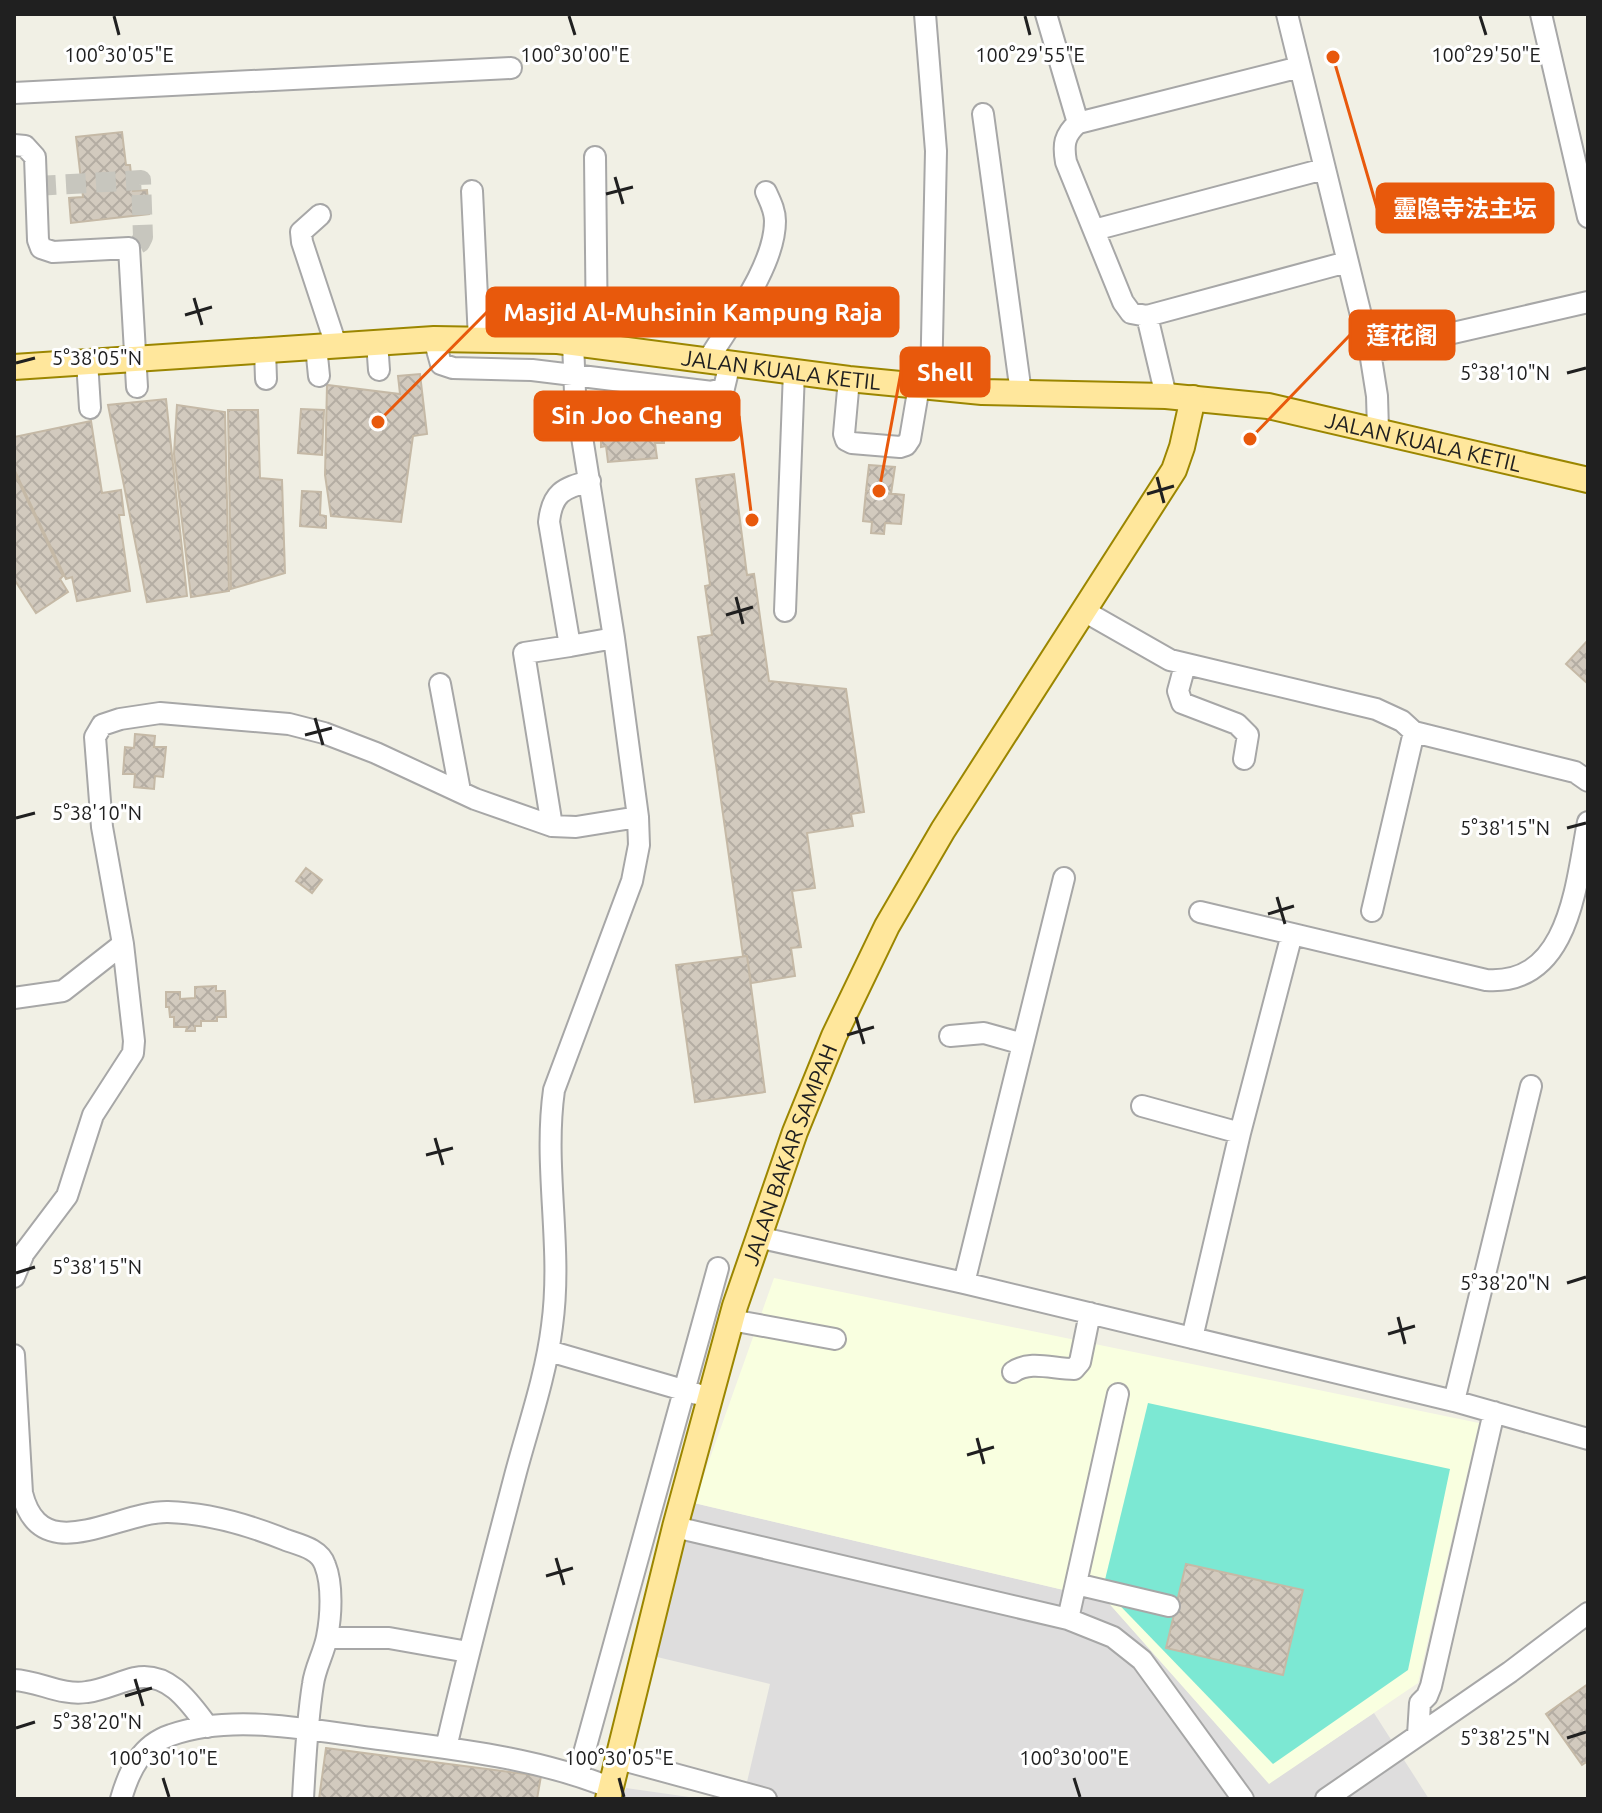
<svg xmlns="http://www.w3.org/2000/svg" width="1602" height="1813" viewBox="0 0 1602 1813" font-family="Ubuntu,'Noto Sans SC',sans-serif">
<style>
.residential{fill:#dedddd}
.education{fill:#f9ffe0}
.pitch{fill:#7ce8d3}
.building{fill:url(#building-cross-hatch);stroke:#c5b9a6;stroke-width:2}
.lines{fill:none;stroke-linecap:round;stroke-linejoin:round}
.minor-tunnel{stroke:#c7c6be;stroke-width:20;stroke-dasharray:20 10;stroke-linecap:butt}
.minor-casing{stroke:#a7a7a7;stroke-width:24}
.major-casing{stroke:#9b8600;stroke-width:28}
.minor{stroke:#fff;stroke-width:20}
.major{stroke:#ffe79c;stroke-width:24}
.ticks{fill:none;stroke:#202020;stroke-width:3}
.labels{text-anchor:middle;stroke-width:6;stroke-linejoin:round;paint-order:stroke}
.street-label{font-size:22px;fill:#202020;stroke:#fff}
.ticks-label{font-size:20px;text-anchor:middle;fill:#202020;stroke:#fff;stroke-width:6;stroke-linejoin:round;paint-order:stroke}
.leader{fill:none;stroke:#e8590c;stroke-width:3}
.callout-dot{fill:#e8590c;stroke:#fff;stroke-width:3}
.callout{fill:#e8590c;stroke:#e8590c;stroke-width:3}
.callout-label{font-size:24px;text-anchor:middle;font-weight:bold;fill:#fff}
</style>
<defs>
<pattern id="building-cross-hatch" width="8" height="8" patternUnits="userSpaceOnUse" patternTransform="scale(2)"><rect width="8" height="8" fill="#d2cabe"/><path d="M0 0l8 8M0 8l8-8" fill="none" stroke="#b4ada3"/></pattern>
</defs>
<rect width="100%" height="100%" fill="#f1f0e5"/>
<path class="residential" d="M694 1503 1106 1600 1269 1783 1374 1713 1429 1799H743L770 1684 657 1657Z
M626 1788 703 1799H622Z"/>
<path class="education" d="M774 1278 1479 1423 1418 1683 1269 1784 1106 1600 694 1503Z"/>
<path class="pitch" d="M1148 1403 1450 1469 1408 1670 1273 1764 1103 1588Z"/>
<path class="building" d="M122 132 126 165H130L133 191 147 190 149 214 71 223 69 198 83 197 76 137Z
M420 374 427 434 413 436 401 522 331 516 325 475 327 385 400 394 398 376Z
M604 397 622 399 621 428 665 427 664 443H655L657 458 608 462 606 446 601 447V429H605Z
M166 399 187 596 147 602 108 405Z
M177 405 225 412 229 591 191 597 174 454Z
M301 409 324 410 322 455 298 453Z
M228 410H258L260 478 282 480 285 573 231 589Z
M91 421 102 493 121 490 124 515H119L130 591 77 601 72 577 66 579 14 469V437Z
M869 465 895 467 891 494 866 491Z
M14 472 63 576 60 579 68 592 36 613 14 579Z
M734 474 747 575 754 574 769 681 846 689 864 812 851 814 853 826 807 833 815 888 792 891 801 947 791 948 795 976 751 983 747 956H743L698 637 712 635 705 586 710 585 696 479Z
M302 491 321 492 320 515 326 516V528L300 526Z
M866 491 904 495 901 524 885 523 884 534 871 533 872 522 863 521Z
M1588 640V684L1566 664Z
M135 734 155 736 154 747H166L163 777 155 776 154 789 134 787 135 774H123L125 747 134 748Z
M306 868 322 880 312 893 296 881Z
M747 956 765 1092 695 1102 676 965Z
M216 986V991H225L226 1017H217V1021H201V1026H195V1031H186L187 1027H174V1017H170L169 1007H166V992H180V999L195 998V987Z
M1186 1564 1303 1590 1283 1675 1166 1648Z
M1588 1684V1761L1582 1765 1546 1714Z
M326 1748 541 1776 537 1799H319Z"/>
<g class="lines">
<path class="minor-tunnel" d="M36 186 141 180 143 237 140 243 129 248"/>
<g class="minor-casing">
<path id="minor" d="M925 14 936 151 931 387
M1046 14 1078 123 1300 67
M1287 14 1370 352 1377 396 1378 430
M1541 14 1588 217
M14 93 511 68
M983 114 1021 393
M1078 123C1064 135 1063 145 1066 162L1123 302 1131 313 1147 316 1347 262
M14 145 25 146 35 157 38 240 41 248 53 252 129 248 137 387
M595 157 597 344
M472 191 479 340
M320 215 301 232 302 242 336 345
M1094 230 1324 169
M1147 316 1166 396
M434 339 441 364 453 368 532 370 712 392 724 388 730 363
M377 342 379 370
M316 346 319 376
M265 350 266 379
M1370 352 1588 302
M708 360C731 322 775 266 775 221 775 210 770 201 766 192
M87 361 90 408
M849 379 844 434 846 440 852 443 900 447 906 445 910 439 919 386
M590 481C563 488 552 493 549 522L570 646 614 638
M785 611 794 371
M1084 611 1170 660 1376 709 1402 721 1414 732 1372 911
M1185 665 1178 691 1182 703 1237 724 1248 735 1244 759
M440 684 460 791
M1414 732 1575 772 1588 781
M552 826 524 653 570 646
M1200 912 1486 980C1570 986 1576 883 1588 822
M14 998 63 991 123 944
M950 1036 984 1033 1023 1044
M1142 1106 1240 1133
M757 1237 964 1283 1454 1401 1588 1439
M14 1277 24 1253 67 1196 93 1115 133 1053 134 1041 123 944 102 827 95 737 102 725 120 719 160 713 289 724 324 733 376 753 475 799 552 826 576 827 638 817
M964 1283 1064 878
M731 1320 835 1339
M1192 1338 1240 1133 1292 934
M549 1351 697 1394
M14 1355 22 1493C41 1570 118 1511 168 1512 208 1513 249 1525 286 1540 300 1545 320 1549 325 1565 333 1585 331 1617 327 1637 324 1653 315 1668 313 1684 307 1722 305 1761 303 1799
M1013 1372C1030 1360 1053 1369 1074 1369L1080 1362 1090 1313
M1454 1401 1531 1086
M675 1527 1068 1619 1113 1637 1142 1660 1243 1799
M1076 1584 1169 1606
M1068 1619 1118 1394
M327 1638H389L468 1652
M14 1680C39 1681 61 1696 87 1692 103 1690 119 1682 135 1678 169 1671 190 1703 208 1727
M1418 1735 1420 1703 1427 1696 1431 1686 1494 1412
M446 1748C467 1656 492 1564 516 1472 529 1424 546 1375 552 1326 563 1247 543 1168 554 1090L632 881 639 845 638 817 614 638 575 393 573 342
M619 1759 766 1799
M578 1775 718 1268
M121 1799C129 1771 141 1745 171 1735 232 1713 310 1730 372 1738 453 1749 535 1757 611 1788
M1326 1799 1510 1672 1588 1613"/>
</g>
<g class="major-casing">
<g id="major">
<path id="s1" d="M14 367 434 339 558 341 849 379 982 392 1166 396 1268 406 1588 480"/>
<path id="s2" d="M608 1799 675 1527 735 1306 795 1132 834 1036 887 926 943 830 1174 470 1182 447 1193 398"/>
</g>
</g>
<use href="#minor" class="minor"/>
<use href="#major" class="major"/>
</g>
<path class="ticks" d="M114 16 119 35M569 16 575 35M1025 16 1030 35M1480 16 1486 35M615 177 623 204M606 194 633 187M194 298 202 325M185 315 212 307M16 363 35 358M1567 373 1586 368M1157 477 1164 503M1147 494 1174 486M736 597 743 624M726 615 753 607M315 718 323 745M305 735 332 728M16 818 35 813M1567 828 1586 823M1277 897 1285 924M1268 914 1294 906M856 1017 864 1044M847 1035 874 1027M435 1138 443 1165M426 1155 453 1148M16 1273 35 1267M1567 1283 1586 1277M1398 1317 1405 1344M1388 1334 1415 1326M977 1438 984 1464M967 1455 994 1447M556 1558 564 1585M546 1576 573 1568M135 1679 143 1706M125 1696 152 1688M16 1728 35 1722M1567 1738 1586 1732M163 1778 169 1797M619 1778 624 1797M1074 1778 1080 1797"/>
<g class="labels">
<g class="street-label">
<text dy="8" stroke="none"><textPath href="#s1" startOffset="770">JALAN KUALA KETIL</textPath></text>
<text dy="8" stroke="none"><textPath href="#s1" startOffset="1418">JALAN KUALA KETIL</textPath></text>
<text dy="8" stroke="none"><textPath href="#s2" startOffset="670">JALAN BAKAR SAMPAH</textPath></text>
</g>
</g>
<g class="ticks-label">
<text x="119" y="62">100°30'05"E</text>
<text x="575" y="62">100°30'00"E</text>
<text x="1030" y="62">100°29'55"E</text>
<text x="1486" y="62">100°29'50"E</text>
<text x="97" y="365">5°38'05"N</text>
<text x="1505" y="380">5°38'10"N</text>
<text x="97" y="820">5°38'10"N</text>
<text x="1505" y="835">5°38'15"N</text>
<text x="97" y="1274">5°38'15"N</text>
<text x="1505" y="1290">5°38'20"N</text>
<text x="97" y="1729">5°38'20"N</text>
<text x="1505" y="1745">5°38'25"N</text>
<text x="163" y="1765">100°30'10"E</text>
<text x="619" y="1765">100°30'05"E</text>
<text x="1074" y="1765">100°30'00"E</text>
</g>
<path class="leader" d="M1333 57L1377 208M378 422L487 312M1250 439L1350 335M879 491L901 372M752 520L739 416"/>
<g class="callout-dot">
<circle cx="1333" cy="57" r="8"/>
<circle cx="378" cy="422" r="8"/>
<circle cx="1250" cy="439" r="8"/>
<circle cx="879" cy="491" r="8"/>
<circle cx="752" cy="520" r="8"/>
</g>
<g class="callout">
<rect x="1377" y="184" width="176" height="48" rx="8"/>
<rect x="487" y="288" width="411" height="48" rx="8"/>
<rect x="1350" y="311" width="104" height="48" rx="8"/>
<rect x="901" y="348" width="88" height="48" rx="8"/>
<rect x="535" y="392" width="204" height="48" rx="8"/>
</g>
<g class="callout-label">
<text x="1465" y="217">靈隐寺法主坛</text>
<text x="693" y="321">Masjid Al-Muhsinin Kampung Raja</text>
<text x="1402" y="344">莲花阁</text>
<text x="945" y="381">Shell</text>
<text x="637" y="424">Sin Joo Cheang</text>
</g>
<rect width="1602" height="1813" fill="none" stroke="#202020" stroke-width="32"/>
</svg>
